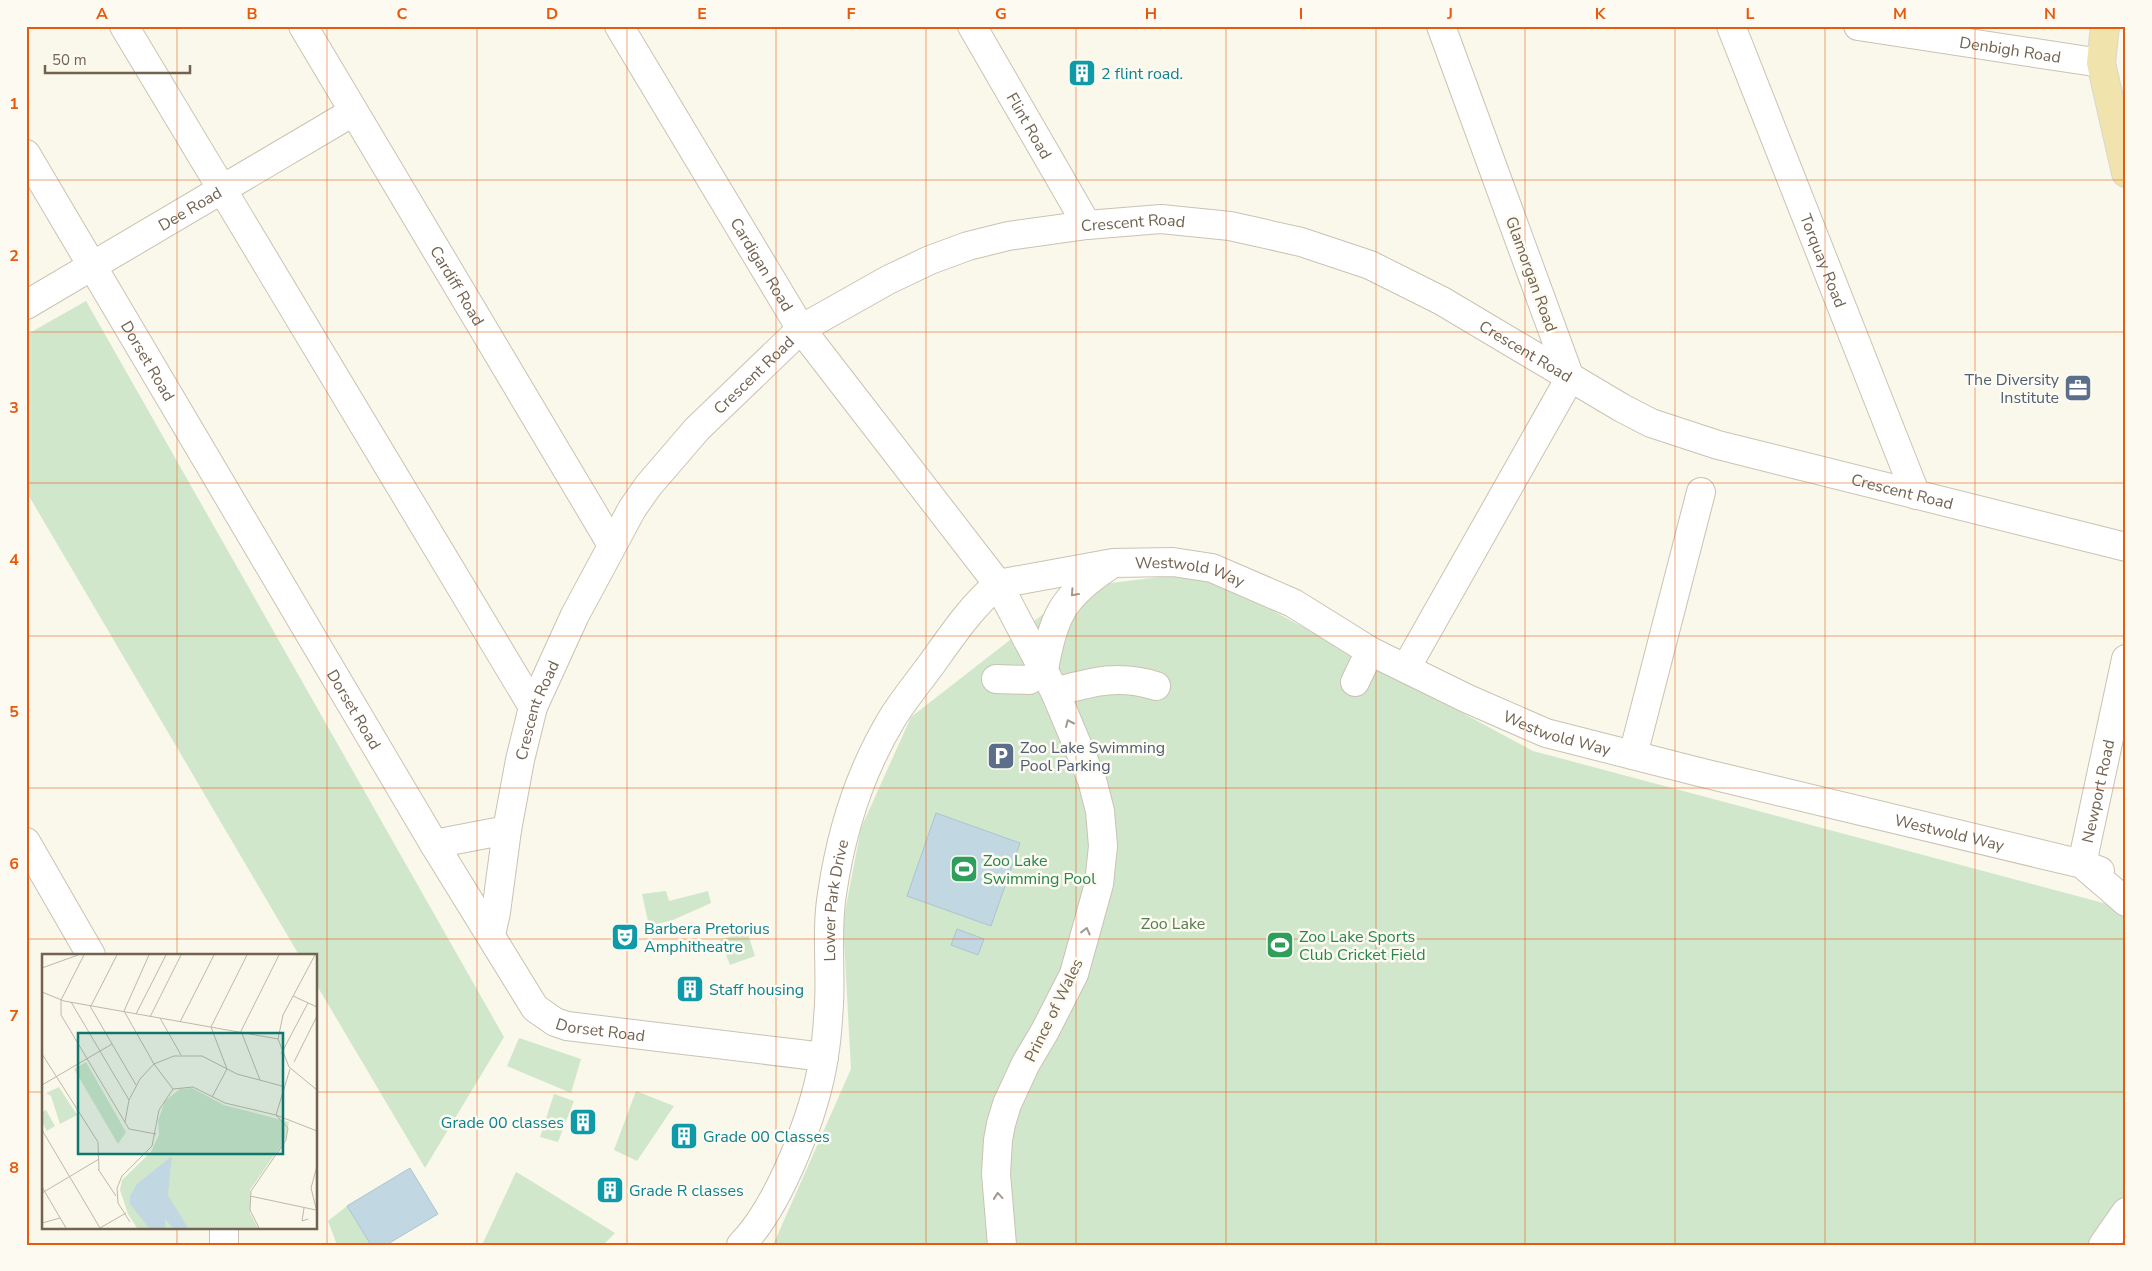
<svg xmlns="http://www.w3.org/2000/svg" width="2152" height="1271" viewBox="0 0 2152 1271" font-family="'Nunito Sans',sans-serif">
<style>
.green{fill:#d1e7cb}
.water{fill:#c1d8e2;stroke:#a9c5d2}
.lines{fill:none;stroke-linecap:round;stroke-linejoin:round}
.minor-casing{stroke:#cbc2b2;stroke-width:30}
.major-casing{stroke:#dad6d2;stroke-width:30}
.minor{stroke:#fff;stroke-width:28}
.major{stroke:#f0e3ac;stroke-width:28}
.oneway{stroke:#a39a8e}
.grid{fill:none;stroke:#e8590c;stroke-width:1;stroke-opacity:0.55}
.labels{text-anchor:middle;stroke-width:5;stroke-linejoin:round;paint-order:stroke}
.street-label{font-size:16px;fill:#726351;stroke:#fdfaf1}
.culture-label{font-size:16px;fill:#0d838f;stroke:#fdfaf1;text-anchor:start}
.service-label{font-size:16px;fill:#4e5e75;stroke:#fdfaf1;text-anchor:end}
.leisure-label{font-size:16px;fill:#27864d;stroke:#fdfaf1;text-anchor:start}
.park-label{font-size:16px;fill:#547c4e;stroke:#fdfaf1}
.inset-road{fill:none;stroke:#c0b8a8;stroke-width:1}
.view{fill:#0f766e;fill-opacity:0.15;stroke:#0f766e;stroke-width:2.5}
.inset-edge{fill:none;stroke:#726351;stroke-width:2.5}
.neatline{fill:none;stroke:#e8590c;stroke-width:2}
.grid-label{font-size:16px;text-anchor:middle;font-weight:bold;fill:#e8590c}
</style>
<rect width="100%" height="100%" fill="#faf7eb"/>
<path class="green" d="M86 301 504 1037 425 1168 316 984V955H299L26 491V335Z
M1201 572 1533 751 2126 909V1197L2092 1245H773L851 1069 843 922 861 828 911 717 1078 587Z
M666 891 669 901 708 891 711 903 673 920 649 926 642 894Z
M747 931 755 956 730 965 720 940Z
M519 1038 581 1059 571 1093 507 1066Z
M636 1091 674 1106 637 1161 614 1150Z
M554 1094 574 1101 558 1142 540 1137Z
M516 1172 528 1179 615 1233 603 1245H482Z
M347 1206 370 1244 369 1245H337L328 1221Z"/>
<path class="water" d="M936 813 1020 843 991 926 907 896Z
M957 929 984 939 978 955 951 945Z
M410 1168 438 1214 386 1245H371L347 1206Z"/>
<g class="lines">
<g class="minor-casing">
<g id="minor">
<path d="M124 26 533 707"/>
<path id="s1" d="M303 26 612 545"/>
<path id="s2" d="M619 26 801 329 998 584 1055 692 1092 780 1100 811 1103 846 1099 884 1074 974 1045 1031 1026 1063 1007 1104 1001 1124 998 1140 996 1174 1002 1245"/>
<path id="s3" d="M972 26 1087 225"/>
<path id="s4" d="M1731 26 1916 495"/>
<path id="s5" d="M1858 26 2101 63"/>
<path id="s6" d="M26 154 434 844 535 1008 555 1022 567 1026 824 1057"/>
<path id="s7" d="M26 305 353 112"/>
<path id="s8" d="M998 584 1113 563 1173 562 1212 568 1293 603 1370 651 1468 699 1546 733 1703 773 2082 864 2126 902"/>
<path d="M1406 668 1570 378 1441 26"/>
<path d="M996 679 1029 680 1044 670C1053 616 1063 596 1109 566"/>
<path d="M1355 682 1370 651"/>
<path d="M1055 692C1092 682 1118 674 1156 686"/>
<path d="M1633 755 1701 492"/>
<path d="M26 842 91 955"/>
<path d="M434 844 507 830"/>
<path id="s9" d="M2100 871 2082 864 2126 659"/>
<path id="s10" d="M491 935 496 912 507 830 520 760 533 707 575 615 632 509 648 486 697 429 801 329 888 280 930 260 968 246 1008 236 1087 225 1161 219 1230 226 1301 242 1370 265 1442 301 1622 408 1651 423 1718 445 2126 547"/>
<path d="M224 1245V1227"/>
<path id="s11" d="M741 1245C780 1205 816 1111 824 1056 827 1039 828 1021 829 1004 831 967 826 930 832 894 841 832 860 771 893 717 905 698 920 680 933 662 953 634 972 606 998 584"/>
<path d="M2103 1245 2126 1212"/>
</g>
</g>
<g class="major-casing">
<path id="major" d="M2105 26 2101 63 2126 173"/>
</g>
<use href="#minor" class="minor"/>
<use href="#major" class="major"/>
</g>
<defs><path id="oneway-chevron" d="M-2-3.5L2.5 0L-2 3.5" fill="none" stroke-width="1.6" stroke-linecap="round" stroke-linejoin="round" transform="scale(1.25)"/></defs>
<g class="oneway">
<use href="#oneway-chevron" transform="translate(1074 593) rotate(132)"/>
<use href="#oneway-chevron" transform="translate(1069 723) rotate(-114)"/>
<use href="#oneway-chevron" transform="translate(1086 931) rotate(-76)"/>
<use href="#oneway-chevron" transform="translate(998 1196) rotate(-95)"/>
</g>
<path class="grid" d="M177 26V955M327 26V1245M477 26V1245M627 26V1245M776 26V1245M926 26V1245M1076 26V1245M1226 26V1245M1376 26V1245M1525 26V1245M1675 26V1245M1825 26V1245M1975 26V1245M26 180H2126M26 332H2126M26 483H2126M26 636H2126M26 788H2126M26 939H2126M26 1092H44M316 1092H2126M177 1227V1245"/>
<defs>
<g id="building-square" transform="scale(1.4375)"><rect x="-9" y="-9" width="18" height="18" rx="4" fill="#0f9aa8" stroke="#fdfaf1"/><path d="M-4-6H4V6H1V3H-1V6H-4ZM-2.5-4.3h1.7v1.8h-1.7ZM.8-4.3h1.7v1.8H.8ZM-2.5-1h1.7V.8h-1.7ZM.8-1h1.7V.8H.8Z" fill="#fff"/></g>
<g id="office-square" transform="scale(1.4375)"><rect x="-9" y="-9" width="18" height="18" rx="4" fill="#5c6f8a" stroke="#fdfaf1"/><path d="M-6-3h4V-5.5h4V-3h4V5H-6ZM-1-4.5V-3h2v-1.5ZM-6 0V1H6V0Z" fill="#fff"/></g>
<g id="parking-square" transform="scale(1.4375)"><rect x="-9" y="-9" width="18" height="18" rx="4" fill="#5c6f8a" stroke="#fdfaf1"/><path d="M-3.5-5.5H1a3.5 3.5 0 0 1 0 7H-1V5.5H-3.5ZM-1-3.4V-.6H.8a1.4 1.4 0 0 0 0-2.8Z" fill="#fff"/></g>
<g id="stadium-square" transform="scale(1.4375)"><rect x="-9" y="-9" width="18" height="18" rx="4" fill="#2e9e5b" stroke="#fdfaf1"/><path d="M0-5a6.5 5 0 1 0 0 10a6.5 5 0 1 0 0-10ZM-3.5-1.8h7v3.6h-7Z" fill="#fff"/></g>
<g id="theatre-square" transform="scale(1.4375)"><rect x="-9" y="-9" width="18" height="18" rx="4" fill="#0f9aa8" stroke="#fdfaf1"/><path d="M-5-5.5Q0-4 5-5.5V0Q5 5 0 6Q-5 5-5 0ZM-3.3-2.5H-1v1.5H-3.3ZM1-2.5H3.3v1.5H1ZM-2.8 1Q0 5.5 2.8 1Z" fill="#fff"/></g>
</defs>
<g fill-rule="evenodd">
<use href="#building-square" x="1082" y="73"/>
<use href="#office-square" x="2078" y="388"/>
<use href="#parking-square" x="1001" y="756"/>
<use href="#stadium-square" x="964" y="869"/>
<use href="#theatre-square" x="625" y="937"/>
<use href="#stadium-square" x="1280" y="945"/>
<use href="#building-square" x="690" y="989"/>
<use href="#building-square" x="583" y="1122"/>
<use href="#building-square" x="684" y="1136"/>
<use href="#building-square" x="610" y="1190"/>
</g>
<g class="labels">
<g class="street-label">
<text dy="6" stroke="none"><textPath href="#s5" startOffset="154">Denbigh Road</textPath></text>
<text dy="6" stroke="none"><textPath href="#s3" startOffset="115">Flint Road</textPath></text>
<text dy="6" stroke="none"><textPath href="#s7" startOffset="190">Dee Road</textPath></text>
<text dy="6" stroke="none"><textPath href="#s10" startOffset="1055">Crescent Road</textPath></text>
<text dy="6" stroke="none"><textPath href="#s4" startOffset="252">Torquay Road</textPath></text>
<text dy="6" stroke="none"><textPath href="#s2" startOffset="278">Cardigan Road</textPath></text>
<text transform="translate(1532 274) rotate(70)" y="6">Glamorgan Road</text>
<text dy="6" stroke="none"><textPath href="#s1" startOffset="302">Cardiff Road</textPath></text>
<text dy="6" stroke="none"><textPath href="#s10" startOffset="1476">Crescent Road</textPath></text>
<text dy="6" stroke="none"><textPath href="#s6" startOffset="240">Dorset Road</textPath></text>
<text dy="6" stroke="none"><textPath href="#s10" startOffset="635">Crescent Road</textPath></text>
<text dy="6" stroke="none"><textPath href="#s10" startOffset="1881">Crescent Road</textPath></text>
<text dy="6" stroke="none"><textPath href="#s8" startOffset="195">Westwold Way</textPath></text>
<text dy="6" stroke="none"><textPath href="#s6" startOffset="645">Dorset Road</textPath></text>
<text dy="6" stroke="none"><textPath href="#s10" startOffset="230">Crescent Road</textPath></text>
<text dy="6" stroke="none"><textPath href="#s8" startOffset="600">Westwold Way</textPath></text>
<text dy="6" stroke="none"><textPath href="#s9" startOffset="94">Newport Road</textPath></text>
<text dy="6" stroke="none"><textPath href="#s8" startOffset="1005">Westwold Way</textPath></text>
<text dy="6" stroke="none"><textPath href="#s11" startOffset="365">Lower Park Drive</textPath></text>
<text transform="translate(1053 1010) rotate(-64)" y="6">Prince of Wales</text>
<text dy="6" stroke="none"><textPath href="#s6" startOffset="1065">Dorset Road</textPath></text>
</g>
<g class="culture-label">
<text x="1101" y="79">2 flint road.</text>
<text x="644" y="934">Barbera Pretorius<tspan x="644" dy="18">Amphitheatre</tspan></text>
<text x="709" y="995">Staff housing</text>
<text x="564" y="1128" text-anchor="end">Grade 00 classes</text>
<text x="703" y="1142">Grade 00 Classes</text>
<text x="629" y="1196">Grade R classes</text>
</g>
<g class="service-label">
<text x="2059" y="385">The Diversity<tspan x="2059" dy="18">Institute</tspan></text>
<text x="1020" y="753" text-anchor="start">Zoo Lake Swimming<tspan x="1020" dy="18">Pool Parking</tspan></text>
</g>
<g class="leisure-label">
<text x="983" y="866">Zoo Lake<tspan x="983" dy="18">Swimming Pool</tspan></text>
<text x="1299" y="942">Zoo Lake Sports<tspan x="1299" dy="18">Club Cricket Field</tspan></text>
</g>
<g class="park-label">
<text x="1173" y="929">Zoo Lake</text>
</g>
</g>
<g transform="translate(42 954)">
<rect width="275" height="275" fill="#faf7eb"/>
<path d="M44 108 84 178 76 190 32 115ZM17 133 35 161 18 170 9 142 4 139ZM150 134 182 151 247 168 244 184 208 236V259L216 274H95L86 260 78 236 80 226 109 198 117 181 116 167 123 147 138 135ZM4 156 13 172 5 177 0 168V158Z" fill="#d1e7cb"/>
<path d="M130 202 126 241 146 274H131L123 265 124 274H107L88 250V242L95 230Z" fill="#c1d8e2"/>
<path class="inset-road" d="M42 1 19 46V61L87 175 114 180M107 1 82 57 112 110 131 135M273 1 241 61 236 85 247 113 275 136M0 14 36 1M0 38 22 47 236 85M251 42 275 53M29 48 87 146M48 52 94 131M49 52 75 1M94 60 124 1M108 63 139 1M118 64 139 101M138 68 172 1M0 100 56 188 57 216M239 100 266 49M252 108 275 62M248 115 234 161 275 177M218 126 199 77 237 1M0 131 70 90M131 135 151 133 183 149 234 161 246 174 244 186 209 237 208 256 217 274M170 143 185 115 169 73 205 1M83 168 87 146 98 125 112 110 132 102H160L195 120 240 132M0 176 58 274M275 212 269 234 275 258M56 215 74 242M0 233 24 274M0 239 57 205M208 242 274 256M262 254 260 267 266 265M88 268 76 249 75 234 80 222 110 192 117 156 131 135M0 269 18 264M58 274 84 259"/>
<path class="view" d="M36 79H241V200H36Z"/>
<rect width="275" height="275" class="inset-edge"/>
</g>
<rect width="2152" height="1271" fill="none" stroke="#fdfaf1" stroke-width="55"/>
<path d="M45 65v8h145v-8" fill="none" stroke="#726351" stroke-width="2.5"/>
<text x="52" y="65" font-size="15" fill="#726351" stroke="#fdfaf1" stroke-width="4" paint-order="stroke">50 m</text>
<rect x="28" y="28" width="2096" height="1216" class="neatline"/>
<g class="grid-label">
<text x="102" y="19">A</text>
<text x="252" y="19">B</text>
<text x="402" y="19">C</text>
<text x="552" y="19">D</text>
<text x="702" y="19">E</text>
<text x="851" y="19">F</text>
<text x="1001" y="19">G</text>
<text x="1151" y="19">H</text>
<text x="1301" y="19">I</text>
<text x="1450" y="19">J</text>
<text x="1600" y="19">K</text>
<text x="1750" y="19">L</text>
<text x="1900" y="19">M</text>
<text x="2050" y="19">N</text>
<text x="14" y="109">1</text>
<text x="14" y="261">2</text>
<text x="14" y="413">3</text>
<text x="14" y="565">4</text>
<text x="14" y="717">5</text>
<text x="14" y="869">6</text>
<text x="14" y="1021">7</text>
<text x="14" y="1173">8</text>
</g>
</svg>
